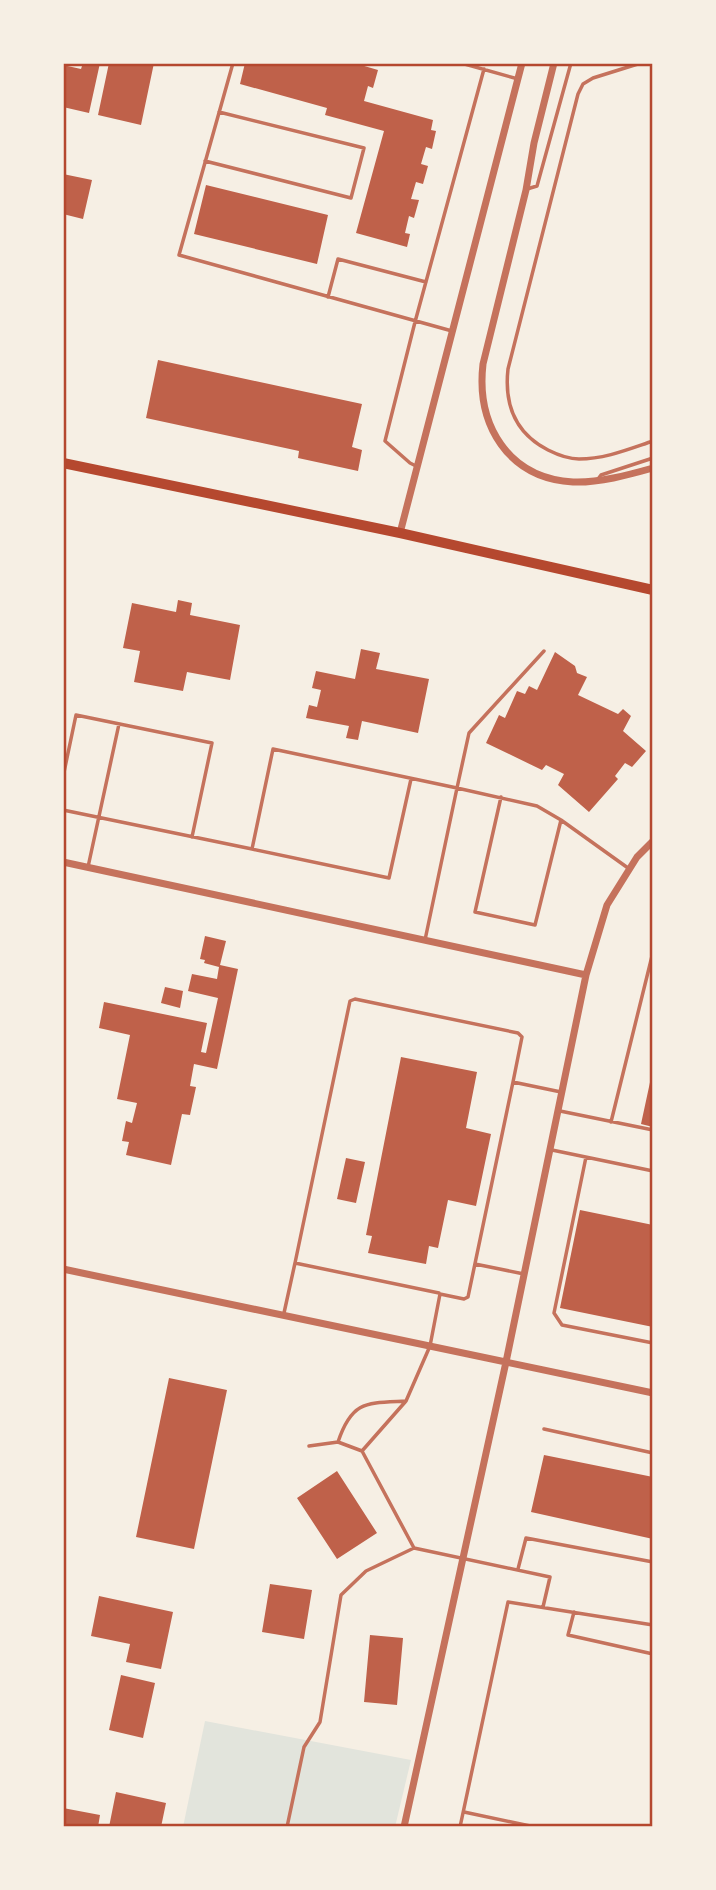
<svg xmlns="http://www.w3.org/2000/svg" width="716" height="1890" viewBox="0 0 716 1890" font-family="'Golos Text',sans-serif">
<style>
.green{fill:#e2e4dc}
.building{fill:#bf614a}
.lines{fill:none;stroke-linecap:round;stroke-linejoin:round}
.service{stroke:#c5725c;stroke-width:3.5}
.minor{stroke:#c5725c;stroke-width:7}
.secondary{stroke:#b5482f;stroke-width:10}
.neatline{fill:none;stroke:#b5482f;stroke-width:2.5}
</style>
<rect width="100%" height="100%" fill="#f6efe4"/>
<path class="green" d="M205 1721 411 1760 395 1827H183Z"/>
<path class="building" d="M83 63H100L89 113 63 107V65L81 69Z
M109 63H154L141 125 98 115Z
M245 63H354L378 70 373 88 368 86 364 101 433 120 431 130 436 131 432 149 426 147 421 164 428 166 423 184 416 182 411 199 419 200 414 218 409 216 405 233 410 234 407 247 356 233 384 131 325 115 327 108 240 84Z
M63 174 92 180 83 219 63 214Z
M206 185 328 215 317 264 194 234Z
M158 360 362 404 352 447 362 450 358 471 298 458 299 451 146 418Z
M178 600 192 603 190 615 240 625 230 680 187 672 183 691 134 682 140 651 123 648 132 603 176 612Z
M361 649 380 653 376 669 429 679 418 733 362 721 358 740 346 738 349 726 306 718 309 705 317 707 321 690 312 688 316 671 355 679Z
M555 652 575 666 577 673 587 677 578 695 618 714 623 709 631 716 623 731 646 751 632 767 625 763 615 776 618 779 589 812 558 785 564 774 546 765 542 770 486 743 499 715 505 718 517 691 525 694 529 686 537 690Z
M205 936 226 941 220 965 238 969 217 1069 194 1064 190 1086 196 1087 190 1115 182 1114 171 1165 126 1155 129 1142 122 1141 126 1121 132 1123 137 1103 117 1099 130 1035 99 1028 104 1002 207 1023 201 1052 206 1053 218 998 188 991 192 974 217 979 219 967 204 963 205 960 200 959Z
M165 987 183 991 180 1008 161 1003Z
M401 1057 477 1072 466 1128 491 1134 476 1206 448 1200 438 1248 429 1246 426 1264 368 1253 372 1236 366 1235Z
M652 1073H653V1127L641 1124Z
M346 1158 365 1162 356 1203 337 1199Z
M580 1210 653 1225V1327L560 1308Z
M169 1378 227 1390 194 1549 136 1537Z
M544 1455 653 1477V1539L531 1512Z
M337 1471 377 1533 337 1559 297 1498Z
M270 1584 312 1590 304 1639 262 1632Z
M99 1596 173 1612 161 1669 126 1662 130 1644 91 1636Z
M370 1635 403 1638 397 1705 364 1702Z
M121 1675 155 1683 143 1738 109 1730Z
M116 1792 166 1803 161 1827H109Z
M63 1808 100 1815 98 1827H63Z"/>
<g class="lines">
<path class="service" d="M233 63 179 255 452 331
M461 63 518 79
M641 63 593 78 583 84 578 94 508 369C504 405 515 433 548 450 558 455 568 459 579 459 605 459 629 449 653 441
M205 161 351 198 364 148 219 112
M527 189 537 186 571 63
M328 297 338 259 426 282
M416 466 410 463 385 441 415 322 484 69
M598 479 601 475 653 458
M63 777 76 715 212 743 192 837
M501 797 475 912 535 925 561 820
M63 810 252 849 273 749 457 788 469 733 544 651
M252 849 389 878 411 779
M88 867 119 724
M425 940 457 788 537 806 561 820 628 868
M560 1111 653 1130
M611 1122 653 952
M552 1150 653 1171
M586 1157 554 1313 562 1325 653 1343
M295 1263 350 1001 355 999 518 1033 522 1037 513 1082
M475 1264 524 1274
M284 1313 295 1263 439 1293
M544 1429 653 1453
M338 1442C352 1400 367 1403 406 1401
M309 1446 338 1442 362 1451
M414 1548 362 1451 406 1401 430 1346 440 1294 464 1299 468 1297 513 1082 561 1092
M518 1569 526 1538 653 1562
M574 1612 568 1635 653 1654
M464 1812 535 1827
M287 1827 304 1747 320 1722 341 1595 366 1571 414 1548 550 1577 543 1607
M460 1827 508 1602 653 1625"/>
<path class="minor" d="M554 63 534 143 526 190 483 364C476 425 508 478 573 482 599 483 628 475 653 468
M400 533 522 63
M63 862 586 975
M63 1269 653 1393
M404 1827 506 1362 586 975 607 905 637 857 653 841"/>
<path class="secondary" d="M63 463 400 533 653 590"/>
</g>
<rect width="716" height="1890" fill="none" stroke="#f6efe4" stroke-width="130"/>
<rect x="65" y="65" width="586" height="1760" class="neatline"/>
</svg>
